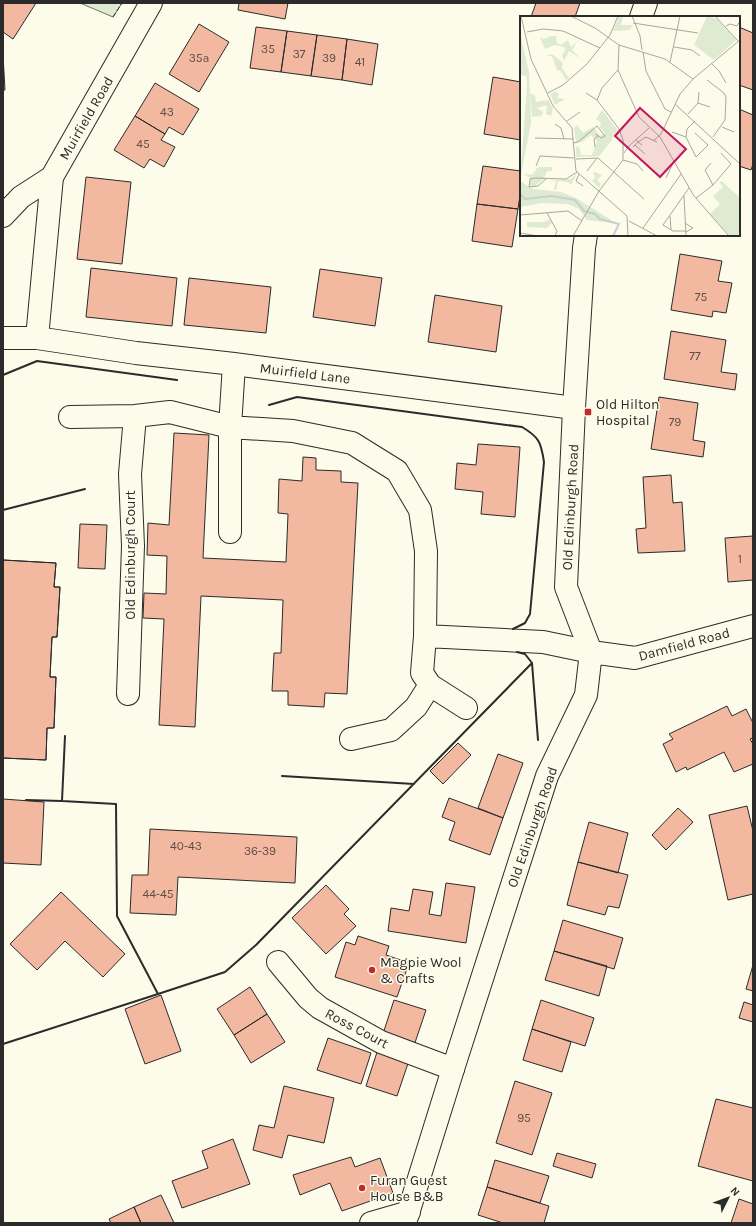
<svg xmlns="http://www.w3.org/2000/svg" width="756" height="1226" viewBox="0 0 756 1226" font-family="Karla,sans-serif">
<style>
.green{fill:#deebd1;stroke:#74746e}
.building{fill:#f2b8a0;stroke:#2b2b2b}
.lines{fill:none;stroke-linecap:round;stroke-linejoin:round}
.minor-casing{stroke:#2b2b2b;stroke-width:24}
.tertiary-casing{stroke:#2b2b2b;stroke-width:24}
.minor{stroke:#fdfbea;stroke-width:22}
.tertiary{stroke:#fdfbea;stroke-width:22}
.fence{stroke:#2b2b2b;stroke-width:1;stroke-dasharray:5 2;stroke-linecap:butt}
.wall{stroke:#2b2b2b;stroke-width:2}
.poi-dot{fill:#c62828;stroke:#fdfbea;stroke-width:1.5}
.labels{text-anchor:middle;stroke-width:3;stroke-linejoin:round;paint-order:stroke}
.number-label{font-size:12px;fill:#5d4e48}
.street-label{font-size:14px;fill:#2b2b2b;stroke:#fdfbea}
.poi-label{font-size:14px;fill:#2b2b2b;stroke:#fdfbea;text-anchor:start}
.inset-river{fill:none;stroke:#c7d0d0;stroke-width:2}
.inset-road{fill:none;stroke:#a9a89e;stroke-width:1}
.view{fill:#c2185b;fill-opacity:0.15;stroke:#c2185b;stroke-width:2}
.inset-edge{fill:none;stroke:#2b2b2b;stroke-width:2}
</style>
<rect width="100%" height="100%" fill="#fdfbea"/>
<path class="green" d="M80 3H122L113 17Z"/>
<path class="building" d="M3 3H36L13 39 3 32Z
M239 3H288L285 19 238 10Z
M536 3H580L575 17H531Z
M199 24 229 42 199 92 169 74Z
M256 27 287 31 281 72 250 68Z
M739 27 753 33V90L739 85Z
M287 31 317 35 311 76 281 72Z
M317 35 347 39 342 80 311 76Z
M347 39 378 44 372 85 342 80Z
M3 55 5 90H3Z
M493 77 521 82V140L484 134Z
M155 83 199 109 183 135 169 127 165 134 135 116Z
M739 109 753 115V164L751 170 739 166Z
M135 116 165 134 161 140 175 147 164 167 150 159 144 168 114 150Z
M483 166 521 171V188L518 209 477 204Z
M86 177 131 182 122 264 77 259Z
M477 204 518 209 512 247 472 241Z
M680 254 722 261 718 281 732 283 726 313 713 311 712 317 671 310Z
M91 268 177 278 172 326 86 317Z
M320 269 382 278 375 326 313 317Z
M189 278 271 287 266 333 184 325Z
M435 295 502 306 496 352 428 342Z
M671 331 726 340 721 372 737 374 735 390 664 379Z
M659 397 698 403 693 440 705 442 703 457 651 449Z
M174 433 209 435 203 558 286 562 288 514 278 513 279 479 302 481 303 457 316 458V470L341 471V482L358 483 347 694 325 693 324 707 288 705V691H272L274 653H281L283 600 201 596 195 727 159 725 164 619 143 618 144 593 166 594 167 556 147 555 148 523 169 525Z
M478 444 520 447 515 517 481 514 483 492 455 489 457 463 476 465Z
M671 475 673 503 682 502 685 551 638 553 636 529 646 528 643 477Z
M80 524 107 525 105 569 78 568Z
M753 536V580L728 582 725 538Z
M3 560 56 563 54 587H60L57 637H52L50 677H56L54 728H47L46 760 3 758Z
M3 560 56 563 54 587H60L57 637H52L50 677H56L54 728H47L46 760 3 758Z
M727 706 732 716 746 709 753 723V738L750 739 753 744V764L734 772 724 752 687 770 686 767 676 772 663 744 673 739 669 734Z
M458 743 471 755 443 784 430 771Z
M498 754 523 763 503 818 478 808Z
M449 798 503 818 490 855 449 840 455 822 442 817Z
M3 799 44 802 41 865 3 863Z
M747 806 753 831V894L728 900 709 815Z
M678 808 693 822 666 850 652 835Z
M589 822 628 833 618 873 578 862Z
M150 829 297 837 295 883 178 877 176 915 130 913 132 875H148Z
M578 862 628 875 619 908 608 906 605 915 567 905Z
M446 883 475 887 466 943 388 931 391 908 409 911 413 889 433 892 429 914 441 916Z
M326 885 349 909 344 914 356 926 326 954 292 918Z
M61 892 125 954 103 977 65 941 37 970 10 944Z
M563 920 623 938 614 969 554 951Z
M358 936 389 946 386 955 409 963 397 997 335 977 346 942 355 945Z
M554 951 607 966 599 996 545 980Z
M753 965V991L746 989Z
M250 987 267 1014 234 1035 217 1009Z
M161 995 181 1051 145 1064 125 1009Z
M394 1000 426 1010 397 1096 366 1086Z
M541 1000 594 1018 585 1046 532 1029Z
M744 1002 753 1005V1022L739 1018Z
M267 1014 285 1042 251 1063 234 1035Z
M532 1029 571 1042 562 1072 523 1060Z
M328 1038 371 1053 361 1084 317 1070Z
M515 1081 552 1093 532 1155 496 1143Z
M284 1086 334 1098 324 1143 288 1135 282 1158 253 1150 259 1125 274 1128Z
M716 1099 753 1108V1181L698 1166Z
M233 1139 250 1184 182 1208 172 1181 208 1168 202 1151Z
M557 1153 596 1164 592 1178 553 1166Z
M351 1157 355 1167 380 1158 393 1193 342 1211 330 1183 300 1195 293 1175Z
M495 1160 549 1176 540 1203 487 1187Z
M487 1187 549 1206 544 1223H503L478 1215Z
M161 1195 174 1223H141L134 1207Z
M739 1199 753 1204V1223H731Z
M134 1207 141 1223H111L109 1219Z"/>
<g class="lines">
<g class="minor-casing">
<path id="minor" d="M3 338H37L136 353 234 364 574 408
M37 338 52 177
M234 364 230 427 293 431 352 443 397 471 420 510 426 551 425 636 422 673 430 685 466 708
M70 417 135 416 170 412 230 427V532
M425 636 543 642 591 652
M128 694 133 546 130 474 135 416
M351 739 391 730 416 707 430 685
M278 962 308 998 320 1008 381 1042 453 1069
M371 1223 409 1212"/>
</g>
<g class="tertiary-casing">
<path id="tertiary" d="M641 17 646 3
M3 216 21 197 52 177 151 3
M591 652 635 658 753 626
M405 1223 453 1069 547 776 586 695 591 652 566 587 574 408 584 248 586 235"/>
</g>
<use href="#minor" class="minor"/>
<use href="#tertiary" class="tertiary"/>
<path class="fence" d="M113 17 122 3"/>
<path class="wall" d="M3 375 37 361 177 380
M269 405 297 397 522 427C539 437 541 442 544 462L530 614 525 623 513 629
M3 510 85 489
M517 652 525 654 532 663 538 740
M65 736 62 801 116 804 117 916 158 994 225 972 256 945 532 663
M282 776 414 784
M26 800 62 801
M3 1044 158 994"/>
</g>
<g class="poi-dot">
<rect x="584" y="408" width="8" height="8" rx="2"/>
<circle cx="372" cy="970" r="4"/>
<circle cx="362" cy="1188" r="4"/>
</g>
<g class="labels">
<g class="number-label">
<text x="268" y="53">35</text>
<text x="299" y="58">37</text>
<text x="199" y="62">35a</text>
<text x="329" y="62">39</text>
<text x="360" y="66">41</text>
<text x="167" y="116">43</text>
<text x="143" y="148">45</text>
<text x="701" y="301">75</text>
<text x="695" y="360">77</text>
<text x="675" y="426">79</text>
<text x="740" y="563">1</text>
<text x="186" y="850">40-43</text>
<text x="260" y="855">36-39</text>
<text x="158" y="898">44-45</text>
<text x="524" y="1122">95</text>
</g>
<g class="street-label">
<text transform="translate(86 118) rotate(-60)" y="5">Muirfield Road</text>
<text transform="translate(305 373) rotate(7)" y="5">Muirfield Lane</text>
<text transform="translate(570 507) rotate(-87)" y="5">Old Edinburgh Road</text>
<text transform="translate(130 555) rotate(-90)" y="5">Old Edinburgh Court</text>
<text transform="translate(684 644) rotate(-15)" y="5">Damfield Road</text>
<text transform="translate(532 827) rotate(-71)" y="5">Old Edinburgh Road</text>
<text transform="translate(357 1028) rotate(28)" y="5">Ross Court</text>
</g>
<g class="poi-label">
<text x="596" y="409">Old Hilton<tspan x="596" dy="16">Hospital</tspan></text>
<text x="380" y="967">Magpie Wool<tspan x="380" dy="16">&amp; Crafts</tspan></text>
<text x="370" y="1185">Furan Guest<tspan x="370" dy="16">House B&amp;B</tspan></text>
</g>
</g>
<g transform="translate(520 16)">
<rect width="220" height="220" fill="#fdfbea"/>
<path d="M99 0 103 1 101 9H113L110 14 93 15ZM187 0 197 3 216 24 194 44 174 29ZM0 17 9 56 11 107 0 164 7 70 6 60 1 59ZM30 20H36L37 27 41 29 48 24 51 31 58 24 52 34 61 43 49 35 44 45 42 39 46 33 44 31 35 29 25 33 20 21 24 23ZM32 38 43 47 42 52 49 62 46 64 41 55 37 54 32 40H26ZM36 75 39 79 37 82 45 83 35 89 30 78ZM10 77 15 80 16 86 28 84 33 93 31 100 26 98 27 90H23L17 92 23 96 21 100 12 101ZM82 94 99 116 93 119 92 124 79 140 56 141V131L59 130 61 139H72L77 125 71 119 62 126H56L54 112 57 109 63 117 73 111 80 120 85 118 80 111 81 107 76 103ZM18 151H32V155H27L24 163 13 171 9 169 10 162 4 158 12 159ZM75 156 82 159 77 164 81 168 79 172 72 165 75 161 73 157ZM57 157 51 169 48 166 38 165 36 174H34L36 165H27L51 163ZM0 165 13 173 41 176 56 182 91 204 93 207 67 204 59 193 48 188 22 187 0 191ZM202 165 220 182V220H210L190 198 200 188 193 180 203 171 199 166ZM30 203 32 207 27 212 7 211V206H24Z" fill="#deebd1"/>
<path class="inset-river" d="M0 178 5 183 32 180 55 184 64 195 75 198 80 203 99 208 93 220"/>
<path class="inset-road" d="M1 0 11 43 33 90 52 112 56 155 107 200 108 220M51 0 75 12 99 29 145 43 173 63 220 24M112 0 120 20 122 34M195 0 218 25M113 7 178 17M206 10 210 8 217 10 220 5M7 16 23 13 43 15 80 32M99 29 98 54 119 101 140 121 174 180 209 220M154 31 172 34 180 40M123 36 126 55 145 93 151 96M150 46 160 0M191 47 199 55 206 67M187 64 204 77 206 81 205 104 193 121M28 77 43 69 67 48 90 19 98 0M66 77 77 84M178 87 190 91M155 88 220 148M168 98 178 87 179 76M47 105 60 96M35 108 41 112 44 123M202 111 214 116M152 116 166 121M175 117 188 129 176 141 166 121 167 113 175 105M15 122 53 123M116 123 118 126 126 121 137 126M133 125 141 118 160 78 173 63M53 127 58 126 77 110 85 120 81 122 76 118M115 129 125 138M75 131 74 123 78 120M113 131 118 126 122 129M104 137 109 130 129 112M56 143 78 142 124 183M103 144 117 148 123 155M191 147 185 154 193 169M16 150 20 140 54 142M67 155 77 142M59 158 56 165 63 170M27 162 18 170 9 171 10 163 15 162 46 163 57 156M146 162 154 145M164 180 166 220M176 182 193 169 211 148 201 137M27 197 37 215 35 220M0 199 48 195 62 205M150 200 151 214M109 205 137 220M165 207 173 212 166 216M123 212 161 158M166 215H153L143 209 169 172M0 217 18 220M53 220 79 175 103 144V124L99 113 77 84 82 72 98 54"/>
<path class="view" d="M120 92 166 133 140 161 95 120Z"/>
<rect width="220" height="220" class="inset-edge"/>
</g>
<rect width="756" height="1226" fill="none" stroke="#2b2b2b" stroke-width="8"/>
<g transform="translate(728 1198) rotate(48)" stroke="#fdfbea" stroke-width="3" paint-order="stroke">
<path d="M0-3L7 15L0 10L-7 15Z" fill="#2b2b2b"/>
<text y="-6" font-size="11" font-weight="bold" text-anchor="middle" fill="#2b2b2b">N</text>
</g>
</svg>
